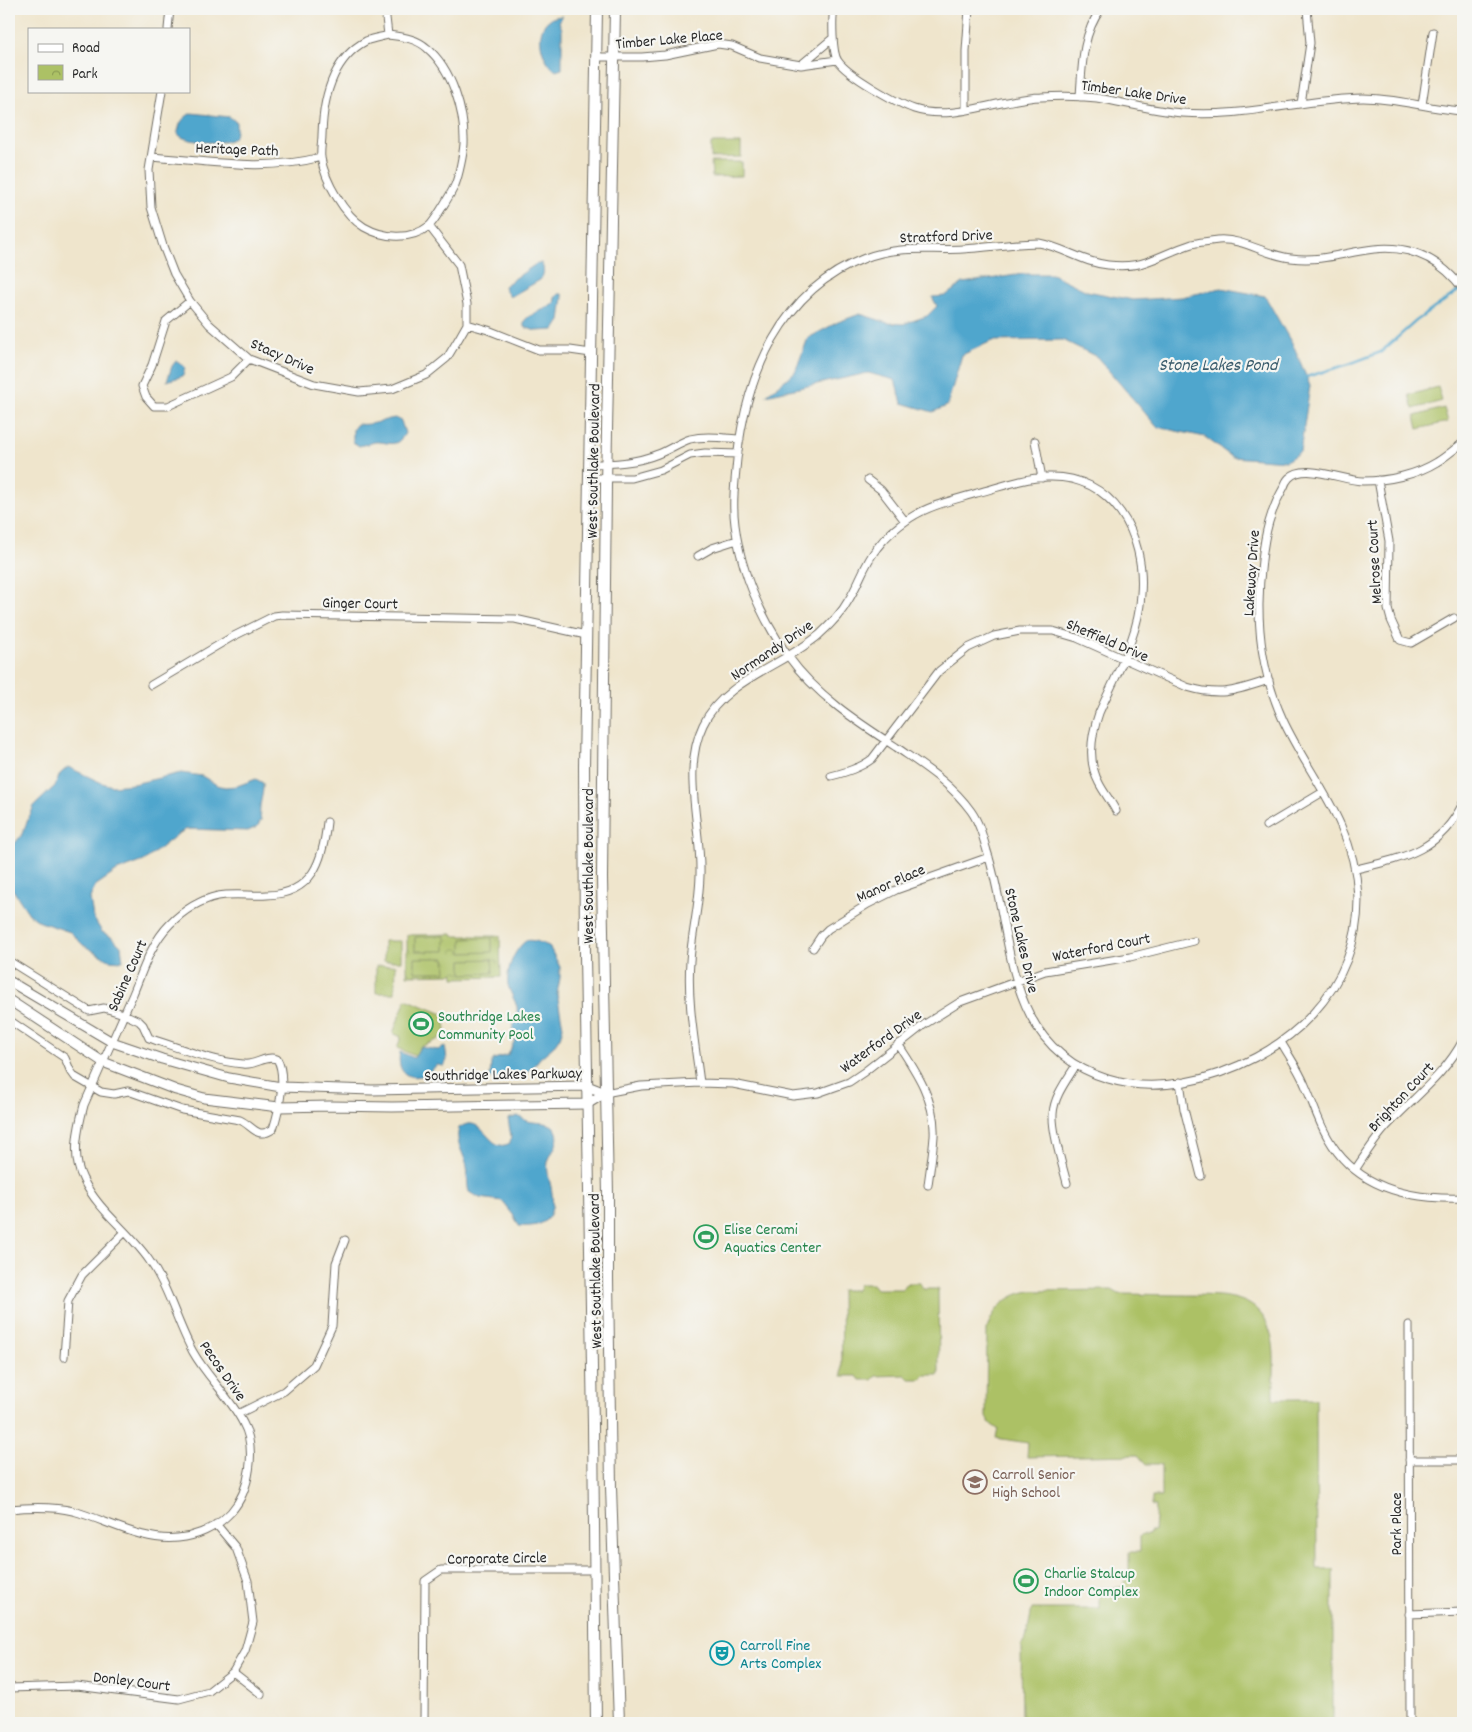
<svg xmlns="http://www.w3.org/2000/svg" width="1472" height="1732" viewBox="0 0 1472 1732" font-family="Dekko,sans-serif">
<style>
.park{fill:url(#park-crowns);stroke:#6c7648}
.garden{fill:#acc165;stroke:#6c7648}
.water{fill:#50a6cd;stroke:#3e687c}
.lines{fill:none;stroke-linecap:round;stroke-linejoin:round}
.stream{stroke:#50a6cd;stroke-width:2.5}
.minor-casing{stroke:#706c63;stroke-width:9}
.tertiary-casing{stroke:#706c63;stroke-width:11}
.primary-casing{stroke:#706c63;stroke-width:12}
.minor{stroke:#fff;stroke-width:7}
.tertiary{stroke:#fff;stroke-width:9}
.primary{stroke:#fff;stroke-width:10}
.labels{text-anchor:middle;stroke-width:4.5;stroke-linejoin:round;paint-order:stroke}
.street-label{font-size:16px;fill:#2b2b2b;stroke:#f6f6f2}
.leisure-label{font-size:16px;fill:#27864d;stroke:#f6f6f2;text-anchor:start}
.education-label{font-size:16px;fill:#785e54;stroke:#f6f6f2;text-anchor:start}
.culture-label{font-size:16px;fill:#0d838f;stroke:#f6f6f2;text-anchor:start}
.water-label{font-size:18px;font-style:italic;fill:#3a5c6c;stroke:#f6f6f2}
</style>
<defs>
<pattern id="park-crowns" width="20" height="18" patternUnits="userSpaceOnUse" patternTransform="scale(1.25)"><rect width="20" height="18" fill="#acc165"/><path d="M2 6a3 3 0 1 1 6 0M12 15a3 3 0 1 1 6 0" fill="none" stroke="#8c9d53"/></pattern>
</defs>
<rect width="100%" height="100%" fill="#f6f6f2"/>
<filter id="ink" filterUnits="userSpaceOnUse"><feTurbulence type="fractalNoise" baseFrequency=".02" numOctaves="2"/><feDisplacementMap in="SourceGraphic" scale="10" xChannelSelector="R" yChannelSelector="G"/><feConvolveMatrix kernelMatrix="1 2 1 2 8 2 1 2 1" color-interpolation-filters="sRGB"/></filter>
<filter id="wash" filterUnits="userSpaceOnUse"><feTurbulence type="fractalNoise" baseFrequency=".0096" numOctaves="4" result="noise"/><feDisplacementMap in="SourceGraphic" scale="20" xChannelSelector="R" yChannelSelector="G"/><feGaussianBlur stdDeviation="1.12" result="paint"/><feColorMatrix in="noise" values="0 0 0 0 0 0 0 0 0 0 0 0 0 0 0 0 0 1.4 0 .05"/><feComposite in="paint" operator="in"/></filter>
<g filter="url(#wash)">
<rect width="100%" height="100%" fill="#efe5cc"/>
<path class="park" d="M453 934V936H500L501 977 454 978V974L407 975V935Z"/>
<path class="garden" d="M711 143H741V157L711 158Z
M742 162V176L712 177 711 162Z
M1438 387 1442 401 1413 409 1409 395Z
M1444 408 1448 422 1418 429 1415 416Z
M445 936V951H415V937Z
M492 938V952L462 953V939Z
M384 941H401V961H384Z
M415 958H445L446 972H415Z
M492 959 493 973 462 974V960Z
M396 965 395 993H376V966Z
M406 999 445 1015 446 1034 437 1040 420 1047 415 1056 397 1048 401 1037 393 1033Z
M907 1283H920L923 1289H938L939 1375H925L921 1379H909L905 1375 876 1376 872 1380H860L857 1376H842L841 1290H856L859 1284H872L876 1289H903Z
M1112 1290 1119 1294C1141 1294 1163 1295 1184 1295 1221 1296 1261 1291 1272 1338 1276 1357 1273 1379 1274 1399H1316L1317 1569H1333V1723H1022L1021 1646 1026 1639 1032 1609H1100V1588L1122 1587 1129 1572V1552H1140V1537L1142 1534H1149L1150 1531H1154L1156 1506H1152V1497H1161V1464H1146L1138 1455 1027 1457 1028 1443 996 1438 998 1429 989 1423 986 1417 987 1330C992 1308 1010 1293 1032 1291Z"/>
<path class="water" d="M562 16 559 22 562 29V69L556 71C538 58 531 17 562 16Z
M191 113 230 117 236 122C236 126 237 133 234 137 228 146 184 142 179 135 177 133 178 131 179 128 180 121 185 117 191 113Z
M541 263C545 269 544 275 540 280L510 297 505 290 504 286 536 264Z
M1023 274H1052L1087 291 1133 300 1182 297 1221 288 1265 296 1295 349 1310 386 1300 452 1286 461 1232 457 1205 437 1157 427 1097 357 1063 340 992 341 962 355 947 406 933 412 902 403 895 380 868 373 766 395 795 372 808 338 838 322 860 314 888 323 903 324 927 316 937 306 932 297 945 296 963 283Z
M558 294H562L563 297 560 321 554 330 536 331 524 327V321L528 317 554 304 555 298Z
M176 361 179 362 185 367 183 376 167 381 172 366Z
M395 418 401 421 405 433C396 450 388 441 375 442 370 443 364 445 359 446L353 442V429L357 424C372 426 381 420 395 418Z
M68 767 102 783 112 786 133 784 181 773 202 776 217 785 225 787 237 786 256 779 263 783C264 797 257 805 261 820L257 827 248 831 187 829 178 834 144 861 117 871 95 886 90 898 93 917 102 932 110 936 121 946 123 961 109 960 83 945 70 932 40 922 29 914 9 884V850L21 836 34 806 55 786 60 774Z
M527 940 536 941 549 946 560 967V978L557 994 563 1027 560 1037 553 1047 540 1058 533 1067 517 1079 495 1080 490 1077 491 1063 494 1059 508 1055 518 1033 512 1030C514 1023 518 1015 517 1007 515 1000 510 993 508 985 506 970 514 949 527 940Z
M445 1046 447 1060 444 1066 437 1065C432 1069 427 1075 421 1076 403 1080 397 1067 400 1052L414 1058 420 1047 438 1050Z
M518 1116C521 1118 525 1120 528 1121 537 1124 551 1120 556 1130 562 1142 551 1151 548 1162 546 1173 551 1183 552 1193 555 1219 544 1228 519 1226L514 1216 502 1201 480 1198 469 1192C466 1182 469 1173 466 1163 462 1150 455 1142 459 1128 484 1110 488 1156 510 1143L511 1136 508 1119Z"/>
<g class="lines">
<path class="stream" d="M1306 377 1349 364 1381 352 1416 321 1461 289"/>
</g>
</g>
<g filter="url(#ink)">
<g class="lines">
<g class="minor-casing">
<path id="minor" d="M385 9 388 35
M834 9C832 19 832 53 838 61 847 75 897 103 914 109 953 122 1002 98 1041 97 1059 96 1079 96 1097 98 1126 103 1154 111 1182 113 1243 118 1302 99 1363 98 1397 98 1429 109 1463 111
M168 29 170 9
M388 35C402 37 416 38 427 48 452 69 465 112 464 144 463 155 459 175 455 185 452 192 434 222 429 226 410 241 383 238 364 227 344 215 325 181 321 158 320 151 322 142 322 135 323 100 332 59 366 41 373 38 382 37 388 35Z
M596 57H642L665 55 718 44 732 46 760 58 783 62 801 65 837 60
M802 64 833 38
M162 91 149 170 151 207 163 246 174 274 190 301 209 324 249 359 314 384 359 392 392 389 426 375 447 358 459 338 467 324V304L459 265 429 226
M1080 97C1082 66 1082 34 1101 9
M1301 104 1310 43 1307 9
M1422 105 1433 32
M966 110V51L969 9
M151 157C207 161 266 172 321 157
M1463 289C1441 260 1411 245 1374 249 1345 252 1323 262 1291 258 1267 256 1243 238 1218 240 1210 241 1200 242 1192 244 1176 249 1161 257 1146 262 1135 266 1119 266 1108 265 1084 263 1063 247 1039 243 1014 243 988 248 963 249 930 251 897 245 865 258 781 290 746 376 737 459 735 481 732 503 735 525 741 572 761 617 788 656 816 695 856 721 896 747 923 766 951 783 971 811 979 822 983 837 987 851 1015 937 1001 1046 1108 1079 1156 1094 1213 1080 1256 1057 1344 1010 1383 919 1341 826 1325 789 1300 757 1283 720 1260 670 1255 614 1262 560 1265 533 1270 511 1284 487 1285 484 1287 480 1289 478 1305 462 1343 481 1363 481 1388 481 1416 475 1437 462 1446 457 1454 449 1463 443
M190 301 166 321 152 365 142 386 146 397 154 406H168L231 377 249 359
M467 324 488 330 539 350H570L591 353
M1035 441 1042 478
M590 464C613 464 636 463 658 454 669 450 678 443 690 439 706 435 723 438 740 439
M589 478H632L661 470 690 455 705 453 738 454
M868 480 881 490 905 521
M1378 480 1389 541 1388 609 1391 620 1400 640 1411 643 1454 618
M698 556 712 548 737 540
M151 685 232 637 274 616 282 615 515 619 586 635
M831 776C846 772 860 768 872 759L939 671 968 648 994 636 1020 631H1053L1077 638 1187 687C1221 697 1235 691 1269 680
M1266 826 1323 792
M1356 869C1403 858 1440 851 1463 803
M813 948 821 936 828 929 868 904 896 890 989 857
M9 961 89 1011 104 1008 124 1014 139 1021 143 1025 149 1038C179 1048 211 1061 243 1064 256 1066 264 1055 277 1059 287 1075 279 1111 273 1129 257 1140 253 1126 240 1120L182 1110 128 1091 114 1094 101 1092 75 1077 70 1070 65 1058 9 1020
M1281 1042C1289 1056 1299 1070 1305 1085 1313 1103 1318 1121 1328 1138 1356 1188 1410 1200 1463 1198
M898 1044C916 1071 936 1101 934 1136 933 1152 930 1169 928 1185
M1180 1082 1184 1109 1201 1176
M700 1083C695 1043 687 1001 690 961 692 930 701 899 700 868 700 822 682 769 703 725 723 681 784 665 819 635 830 625 841 614 848 601 859 584 864 564 877 548 885 537 898 526 910 518 930 505 954 500 977 493 1000 487 1023 478 1047 477 1113 474 1146 535 1141 594 1139 636 1116 675 1099 713 1091 736 1087 761 1099 783 1104 793 1111 801 1116 811
M605 1093 641 1086 700 1083 733 1084 793 1096 818 1093 849 1082 864 1072 925 1024 960 1002 1045 971 1130 957 1194 941
M1355 1170C1365 1155 1375 1139 1387 1126 1413 1098 1445 1075 1463 1040
M1067 1183C1062 1164 1052 1132 1053 1114 1054 1096 1067 1080 1076 1065
M1409 1325 1410 1723
M64 1357 68 1301 82 1275 125 1232
M238 1414 284 1391 314 1365 332 1326 336 1263 345 1240
M1409 1460H1463
M9 1509C30 1507 52 1506 73 1511 107 1520 142 1542 178 1538 198 1536 217 1527 231 1512 250 1491 257 1448 243 1423 230 1397 207 1377 193 1352 177 1323 169 1288 149 1260 129 1231 98 1211 83 1179 71 1156 78 1128 84 1105 100 1068 117 1031 133 994 143 970 151 943 170 924 183 911 200 900 218 896 234 893 251 896 267 895 313 894 323 860 327 822
M1409 1614 1463 1612
M233 1672 261 1694
M9 1688 77 1686 179 1699 209 1691 233 1672 245 1651 253 1622 248 1581 236 1548 216 1524
M424 1723 425 1581 441 1570H594"/>
</g>
<g class="tertiary-casing">
<path id="tertiary" d="M9 981 112 1042 162 1059 229 1078 281 1087 372 1090 587 1086 605 1093
M9 1000 103 1062 176 1090 204 1098 279 1107 330 1106 392 1107 587 1104 605 1093"/>
</g>
<g class="primary-casing">
<path id="primary" d="M615 9 606 484 602 878 608 1195V1279L611 1487 619 1723
M596 1723 593 1426 585 955 584 766 597 9"/>
</g>
<use href="#minor" class="minor"/>
<use href="#tertiary" class="tertiary"/>
<use href="#primary" class="primary"/>
</g>
</g>
<defs>
<g id="stadium-ring" transform="scale(1.25)"><circle r="9.5" fill="#f6f6f2" stroke="#2e9e5b" stroke-width="1.5"/><path d="M0-5a6.5 5 0 1 0 0 10a6.5 5 0 1 0 0-10ZM-3.5-1.8h7v3.6h-7Z" fill="#2e9e5b"/></g>
<g id="school-ring" transform="scale(1.25)"><circle r="9.5" fill="#f6f6f2" stroke="#8d6e63" stroke-width="1.5"/><path d="M0-5L7-2L0 1L-7-2ZM-4 1L0 2.5L4 1V4Q0 6-4 4Z" fill="#8d6e63"/></g>
<g id="theatre-ring" transform="scale(1.25)"><circle r="9.5" fill="#f6f6f2" stroke="#0f9aa8" stroke-width="1.5"/><path d="M-5-5.5Q0-4 5-5.5V0Q5 5 0 6Q-5 5-5 0ZM-3.3-2.5H-1v1.5H-3.3ZM1-2.5H3.3v1.5H1ZM-2.8 1Q0 5.5 2.8 1Z" fill="#0f9aa8"/></g>
</defs>
<g fill-rule="evenodd">
<use href="#stadium-ring" x="421" y="1024"/>
<use href="#stadium-ring" x="706" y="1237"/>
<use href="#school-ring" x="975" y="1482"/>
<use href="#stadium-ring" x="1026" y="1581"/>
<use href="#theatre-ring" x="722" y="1653"/>
</g>
<g class="labels">
<g class="street-label">
<text transform="translate(669 38) rotate(-5)" y="6">Timber Lake Place</text>
<text transform="translate(1134 91) rotate(8)" y="6">Timber Lake Drive</text>
<text transform="translate(237 148) rotate(2)" y="6">Heritage Path</text>
<text transform="translate(946 235) rotate(-2)" y="6">Stratford Drive</text>
<text transform="translate(283 355) rotate(24)" y="6">Stacy Drive</text>
<text transform="translate(592 461) rotate(-89)" y="6">West Southlake Boulevard</text>
<text transform="translate(1373 562) rotate(-93)" y="6">Melrose Court</text>
<text transform="translate(1250 573) rotate(-86)" y="6">Lakeway Drive</text>
<text transform="translate(360 602) rotate(1)" y="6">Ginger Court</text>
<text transform="translate(1108 639) rotate(23)" y="6">Sheffield Drive</text>
<text transform="translate(771 649) rotate(-34)" y="6">Normandy Drive</text>
<text transform="translate(587 866) rotate(-90)" y="6">West Southlake Boulevard</text>
<text transform="translate(890 882) rotate(-24)" y="6">Manor Place</text>
<text transform="translate(1023 940) rotate(77)" y="6">Stone Lakes Drive</text>
<text transform="translate(1101 946) rotate(-11)" y="6">Waterford Court</text>
<text transform="translate(126 975) rotate(-66)" y="6">Sabine Court</text>
<text transform="translate(880 1040) rotate(-36)" y="6">Waterford Drive</text>
<text transform="translate(503 1073) rotate(-1)" y="6">Southridge Lakes Parkway</text>
<text transform="translate(1400 1096) rotate(-47)" y="6">Brighton Court</text>
<text transform="translate(594 1271) rotate(-91)" y="6">West Southlake Boulevard</text>
<text transform="translate(224 1370) rotate(55)" y="6">Pecos Drive</text>
<text transform="translate(1395 1524) rotate(-90)" y="6">Park Place</text>
<text transform="translate(497 1557) rotate(-1)" y="6">Corporate Circle</text>
<text transform="translate(132 1680) rotate(7)" y="6">Donley Court</text>
</g>
<g class="leisure-label">
<text x="438" y="1021">Southridge Lakes<tspan x="438" dy="18">Community Pool</tspan></text>
<text x="724" y="1234">Elise Cerami<tspan x="724" dy="18">Aquatics Center</tspan></text>
<text x="1044" y="1578">Charlie Stalcup<tspan x="1044" dy="18">Indoor Complex</tspan></text>
</g>
<g class="education-label">
<text x="992" y="1479">Carroll Senior<tspan x="992" dy="18">High School</tspan></text>
</g>
<g class="culture-label">
<text x="740" y="1650">Carroll Fine<tspan x="740" dy="18">Arts Complex</tspan></text>
</g>
<g class="water-label">
<text x="1218" y="370">Stone Lakes Pond</text>
</g>
</g>
<rect width="1472" height="1732" fill="none" stroke="#f6f6f2" stroke-width="30"/>
<rect x="28" y="28" width="162" height="65" fill="#f6f6f2" stroke="#a5a5a2"/>
<rect x="38" y="44" width="25" height="8" fill="#ffffff" stroke="#a5a5a2"/>
<text x="72" y="52" font-size="15" fill="#2b2b2b">Road</text>
<rect x="38" y="65" width="25" height="15" fill="url(#park-crowns)" stroke="#a5a5a2"/>
<text x="72" y="78" font-size="15" fill="#2b2b2b">Park</text>
</svg>
